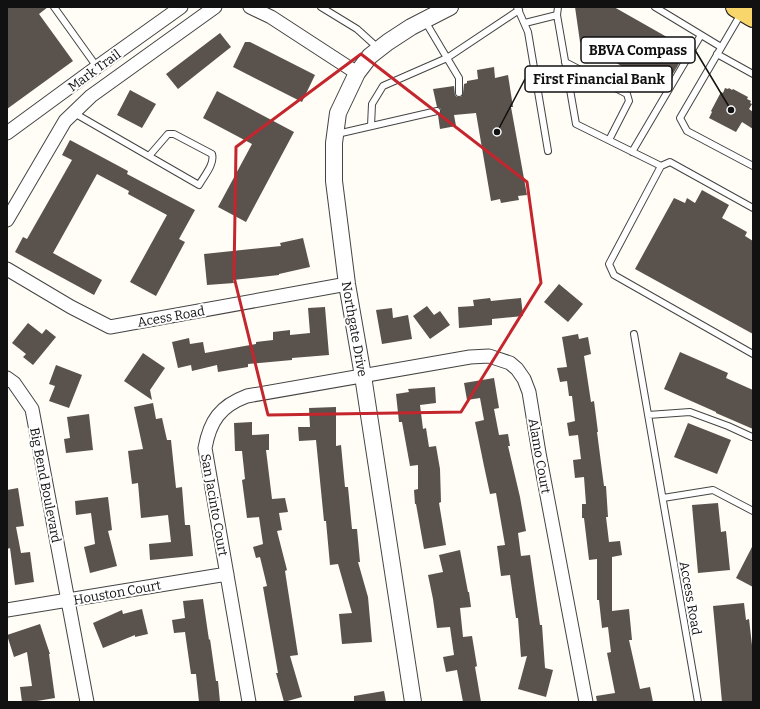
<svg xmlns="http://www.w3.org/2000/svg" width="760" height="709" viewBox="0 0 760 709" font-family="Bitter,serif">
<style>
.building{fill:#5a524d}
.lines{fill:none;stroke-linecap:round;stroke-linejoin:round}
.service-casing{stroke:#444;stroke-width:8}
.minor-casing{stroke:#444;stroke-width:15}
.tertiary-casing{stroke:#444;stroke-width:18}
.primary-casing{stroke:#222;stroke-width:22}
.service{stroke:#fff;stroke-width:6}
.minor{stroke:#fff;stroke-width:13}
.tertiary{stroke:#fff;stroke-width:16}
.primary{stroke:#f9d66b;stroke-width:20}
.marked{fill:none;stroke:#c4262e;stroke-width:3;stroke-linejoin:round}
.labels{text-anchor:middle;stroke-width:4;stroke-linejoin:round;paint-order:stroke}
.street-label{font-size:13px;fill:#111;stroke:#fff}
.leader{fill:none;stroke:#111;stroke-width:1.5}
.callout-dot{fill:#111;stroke:#fff;stroke-width:1.5}
.callout{fill:#fff;stroke:#111;stroke-width:1.5}
.callout-label{font-size:14px;text-anchor:middle;font-weight:bold;fill:#111}
</style>
<rect width="100%" height="100%" fill="#fffdf5"/>
<path class="building" d="M7 7H48L39 14 73 61 7 109Z
M575 7H614L688 49 663 90 580 42Z
M220 33 231 47 178 89 166 74Z
M245 42H250L315 75 302 102 233 67Z
M494 67 495 78 508 75 513 107H511L527 195 518 196 519 200 501 203 500 199 491 201 476 113 454 115 456 126 440 129 438 115 440 114 441 110 440 108 437 107 433 89 454 86 455 95 457 97H461L463 93 464 84 467 83V81L478 79 477 70Z
M725 88 728 89 729 88 732 90 733 89 748 97 747 99 751 101 750 103 752 104 749 109 753 112V129L742 122 736 132 709 118 712 112 711 111 721 92 723 93Z
M130 90 156 104 142 128 117 115Z
M217 91 294 132 246 222 218 207 252 144 203 118Z
M70 140 128 171 127 174 195 210 179 239 185 242 156 296 130 282 167 215 128 194 129 191 97 174 53 253 102 280 94 295 15 252 23 237 27 239 72 160 62 155Z
M702 190 729 205 722 218 747 232 745 236 753 241V334L635 269 674 198 685 203 687 198 695 203Z
M303 238 310 267 279 274V275L233 280 234 283 207 285 204 254 281 246 280 243Z
M559 284 583 304 568 322 544 302Z
M490 298 491 301 521 298 523 316 492 319V325L459 328 458 307 474 306 473 300Z
M427 306 434 315 440 311 450 325 430 339 413 316Z
M325 307 329 355 292 358V360L248 364V367L218 372 217 365 192 371 191 365 178 368 172 342 189 338 190 344 203 342 205 353 256 344V342L273 340V332L290 330V335L310 333 308 308Z
M392 308 393 318 408 315 412 339 382 344 376 310Z
M28 323 42 334 46 329 56 337 33 365 23 357 26 354 12 343Z
M578 334 579 339 588 337 591 354 584 356 591 402 594 401 598 432H597L604 486H606L608 517H606L609 542 620 541 622 555 612 557V611L629 609 632 640H629L640 689 650 687 653 702H597L596 696 615 693 607 653 611 652 608 627 602 628 599 600H597V559L589 560 584 518H582V504H586L584 477 575 478 573 460 581 459 578 435 569 436 567 423 575 421 572 396H569L567 381 560 382 557 368 567 367 562 337Z
M680 352 728 373 726 378 753 390V429L716 413V412L664 389Z
M143 353 165 368 150 390 152 400 124 381Z
M56 365 82 375 69 408 49 401 55 386 49 384Z
M494 378 499 408 494 409 499 435 508 434 510 446H508L520 497 526 531 518 533 521 556 530 555 540 625H542L545 668 553 670 546 697 518 689 527 656 521 657 518 618H516L510 575 501 576 497 546 505 545 496 493 490 494 484 466 475 422 484 420 480 398 467 400 464 383Z
M435 387 436 403 420 405 423 429 426 428 429 447 436 446 440 469 441 502 439 503 446 545 424 549 416 504H415L414 490 418 489V465L410 466 402 422H399L396 394 409 392 408 389Z
M153 403 156 419 162 418 167 440H171L176 488 182 487 185 525H190L193 556 150 560 149 544 171 542 168 515 141 518 138 483 132 484 128 451 143 449 134 407Z
M336 407V446L341 445 345 487H348L352 529H357L360 562H358L368 597 372 642 342 644 339 614 352 613 338 564 330 565 326 521H324L316 440 299 441 298 427H310L309 408Z
M89 414 93 450 66 453 64 439 70 438 67 417Z
M252 422V435L269 434V450H266L272 499 285 498 288 512 279 513 282 530 277 531 287 570 285 571 298 655 290 656 302 697 284 702 276 673H278L263 587 267 586 260 557 256 558 253 547 263 544 259 517 247 518 242 480 245 479 242 451H235L234 423Z
M688 423 731 440 717 474 674 457Z
M18 488 24 526 16 527 21 553 30 552 34 582 15 585 10 548 7 549V490Z
M108 497 112 530 108 531 117 566 90 573 84 547 95 544 91 513 76 515 75 501Z
M718 503 721 532 726 531 730 570 698 573 692 505Z
M753 545V587L736 578Z
M460 550 468 592H469L471 607 460 608 463 637 472 636 477 666 475 667 481 702H463L457 670 446 672 443 657 454 655 450 627 437 628 433 599 428 575 443 572 439 555Z
M203 599 209 640 210 639 216 681H218L220 702H199L196 674H191L185 632 174 633 172 620 185 618 183 601Z
M744 603 746 620 749 619 753 654V702H722L713 606Z
M142 609 148 634 135 637V635L103 648 93 623 122 610 123 614Z
M40 624 50 654H49L55 698 31 702H22L20 687 32 686 27 652 14 657 7 635Z
M384 691 386 702H354V696Z"/>
<g class="lines">
<g class="service-casing">
<path id="service" d="M54 7 97 67
M321 7 357 29 378 48
M517 7 528 32 548 151
M655 7 721 47
M742 12 680 118 687 131 753 166
M557 15 576 124 661 166
M525 23 557 15 558 7
M717 54 753 74
M565 62 627 94 629 101 609 140
M459 93V78L447 58 519 10
M74 113 199 185C204 176 215 164 212 154L174 134H168L149 156
M371 126 372 104 383 86 447 58 425 21
M337 134 437 111
M632 152 701 35
M753 208 670 162 661 166 609 264 614 275 753 354
M634 334 698 702
M648 415 690 412 728 426 752 437H753
M663 498 713 490 753 511"/>
</g>
<g class="minor-casing">
<path id="minor" d="M250 7 271 17 357 73
M7 133 97 67 181 7
M7 220 65 121 91 96 215 7
M7 269 71 307 110 327 347 284
M7 378 14 383 32 409 87 702
M7 610 227 574
M249 702 205 448C210 421 220 406 247 396L470 357 489 356 510 363 517 369 524 379 529 392 539 453 586 702"/>
</g>
<g class="tertiary-casing">
<path id="tertiary" d="M413 702 363 376 347 284 334 181V143L338 113 357 73 370 56 388 42 411 27 450 7"/>
</g>
<g class="primary-casing">
<path id="primary" d="M736 7 753 17"/>
</g>
<use href="#service" class="service"/>
<use href="#minor" class="minor"/>
<use href="#tertiary" class="tertiary"/>
<use href="#primary" class="primary"/>
</g>
<path class="marked" d="M361 54 527 182 541 283 461 412 268 415 234 277 236 147Z"/>
<g class="labels">
<g class="street-label">
<text transform="translate(94 70) rotate(-36)" y="5">Mark Trail</text>
<text transform="translate(171 316) rotate(-10)" y="5">Acess Road</text>
<text transform="translate(355 329) rotate(80)" y="5">Northgate Drive</text>
<text transform="translate(540 456) rotate(80)" y="5">Alamo Court</text>
<text transform="translate(46 485) rotate(79)" y="5">Big Bend Boulevard</text>
<text transform="translate(215 505) rotate(80)" y="5">San Jacinto Court</text>
<text transform="translate(117 592) rotate(-10)" y="5">Houston Court</text>
<text transform="translate(691 598) rotate(80)" y="5">Access Road</text>
</g>
</g>
<path class="leader" d="M731 110L695 50M497 132L525 79"/>
<g class="callout-dot">
<circle cx="731" cy="110" r="4"/>
<circle cx="497" cy="132" r="4"/>
</g>
<g class="callout">
<rect x="581" y="37" width="114" height="26" rx="4"/>
<rect x="525" y="66" width="147" height="26" rx="4"/>
</g>
<g class="callout-label">
<text x="638" y="55">BBVA Compass</text>
<text x="599" y="84">First Financial Bank</text>
</g>
<rect width="760" height="709" fill="none" stroke="#111111" stroke-width="16"/>
</svg>
